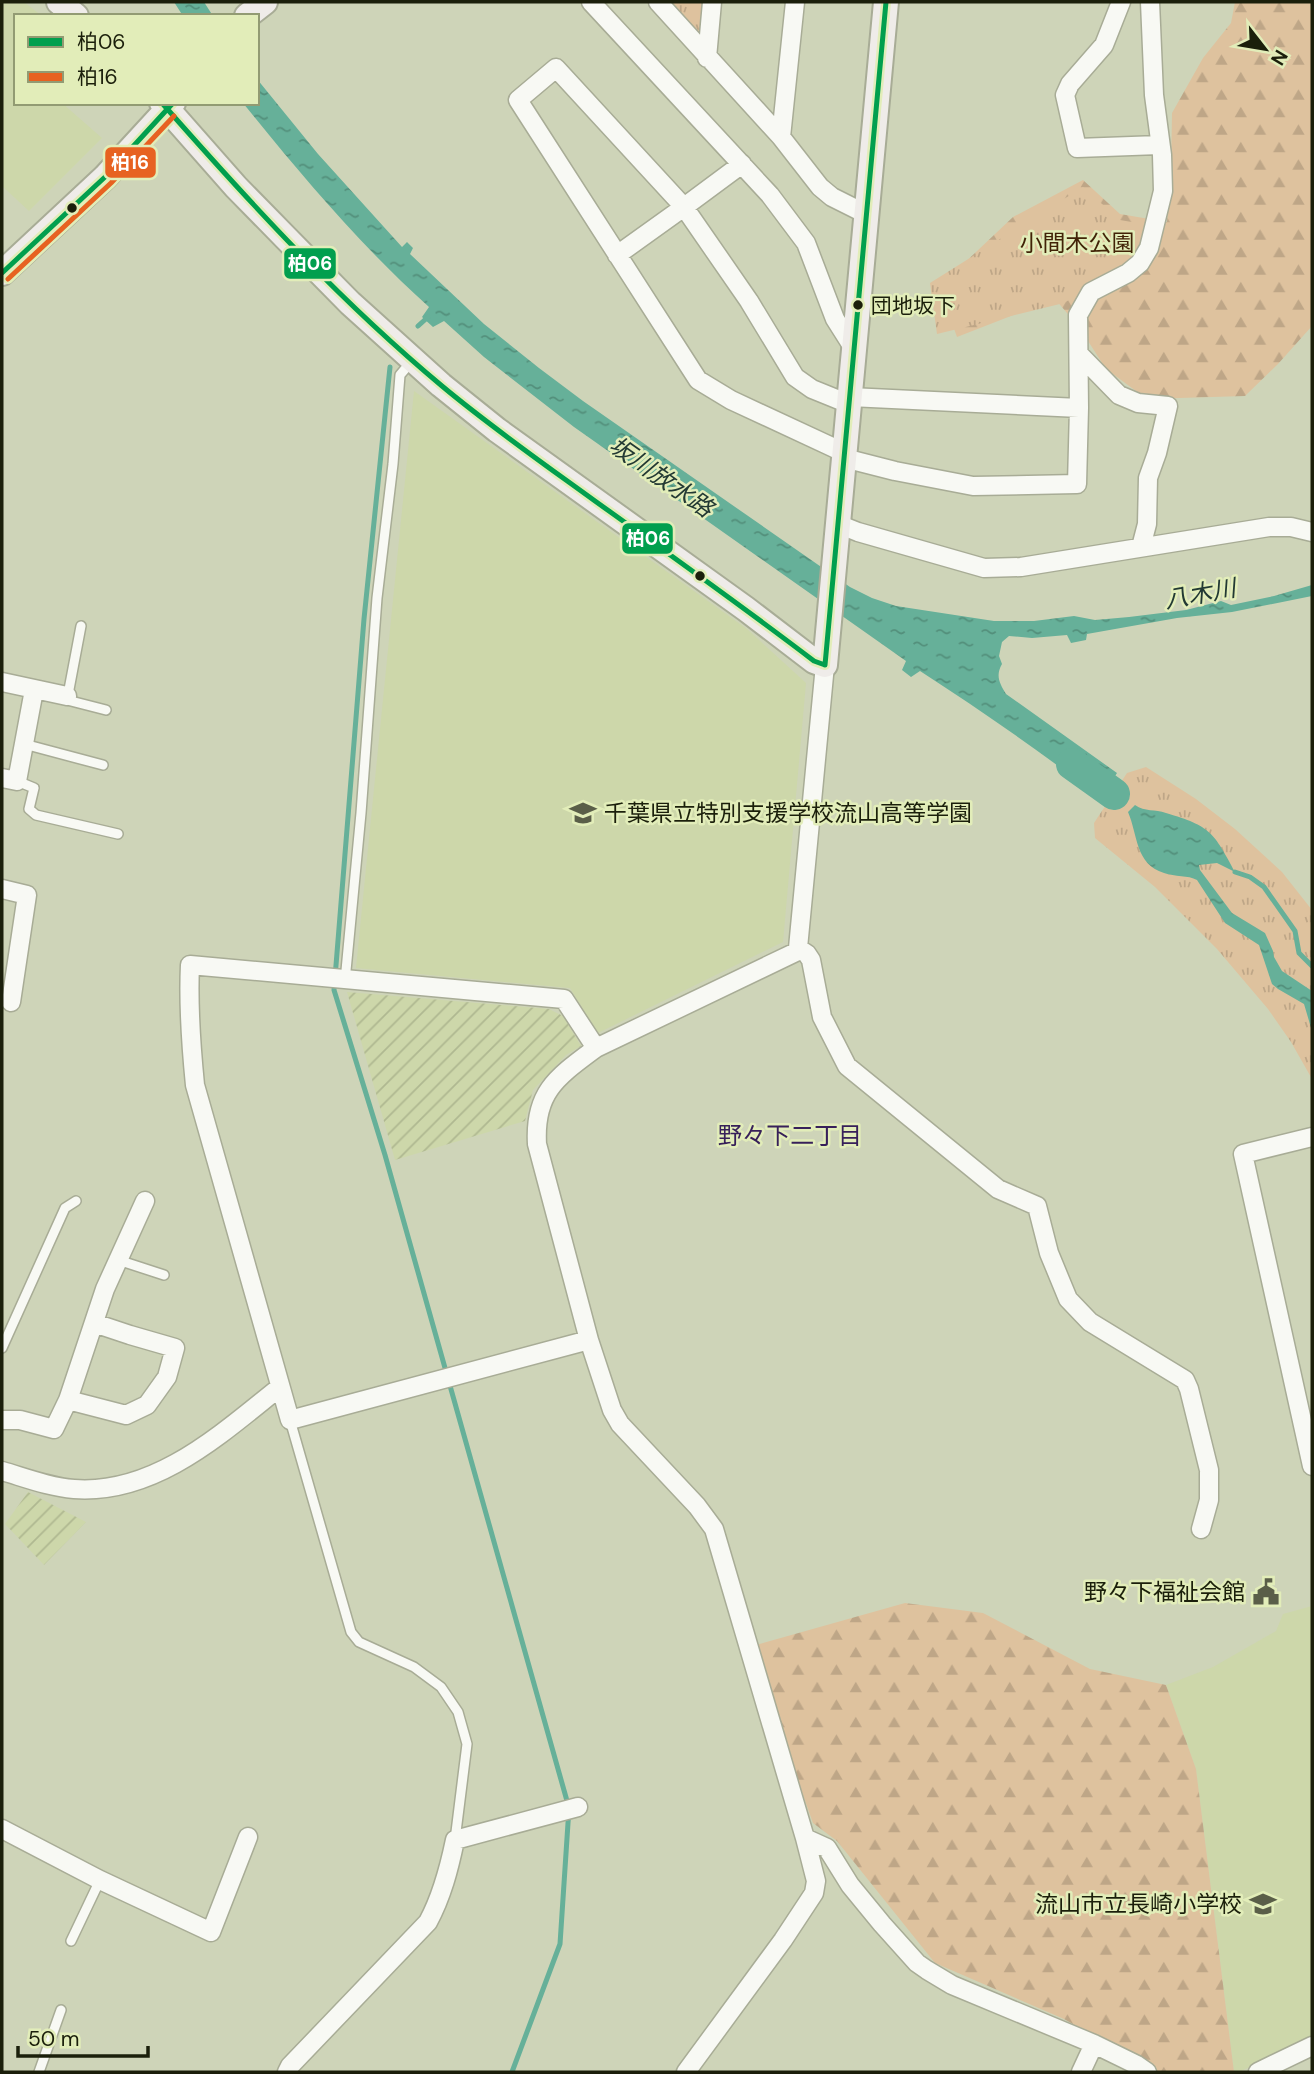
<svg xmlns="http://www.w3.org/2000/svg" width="1314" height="2074" viewBox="0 0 1314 2074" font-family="'DM Sans','Noto Sans JP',sans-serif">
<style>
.built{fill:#cdd7aa}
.industrial{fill:url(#industrial-furrows)}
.forest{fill:url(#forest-firs)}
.park{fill:url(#park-tufts)}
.water{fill:url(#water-ripples)}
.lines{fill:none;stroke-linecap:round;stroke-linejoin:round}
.stream{stroke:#66b099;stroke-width:5}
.river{stroke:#66b099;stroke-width:32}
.lane-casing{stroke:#a8ac96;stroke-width:12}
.street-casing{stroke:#a8ac96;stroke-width:21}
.secondary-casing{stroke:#a8ac96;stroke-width:28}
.lane{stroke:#f8f9f4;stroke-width:9}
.street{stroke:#f8f9f4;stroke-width:18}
.secondary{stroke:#efece9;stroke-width:24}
.bus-1-casing{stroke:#e2edb9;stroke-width:10}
.bus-2-casing{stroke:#e2edb9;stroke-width:10}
.bus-1{stroke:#019f4e;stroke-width:5}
.bus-2{stroke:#e76221;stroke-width:5}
.bus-dot{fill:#1b1f0b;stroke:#e2edb9;stroke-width:2.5}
.labels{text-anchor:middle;stroke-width:5;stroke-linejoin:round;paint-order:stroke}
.bus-label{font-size:21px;fill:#1b1f0b;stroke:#e2edb9;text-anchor:start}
.park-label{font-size:23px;fill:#412307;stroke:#e2edb9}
.poi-label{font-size:23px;fill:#1b1f0b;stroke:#e2edb9;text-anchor:end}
.water-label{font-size:24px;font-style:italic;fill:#223933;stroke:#e2edb9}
.neighbourhood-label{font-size:24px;fill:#37205a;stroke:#e2edb9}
.line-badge{stroke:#e2edb9;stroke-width:2.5}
.badge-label{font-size:19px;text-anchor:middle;font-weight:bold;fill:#fff}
</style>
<defs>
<pattern id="industrial-furrows" width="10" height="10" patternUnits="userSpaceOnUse" patternTransform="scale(1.75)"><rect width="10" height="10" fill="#cdd7aa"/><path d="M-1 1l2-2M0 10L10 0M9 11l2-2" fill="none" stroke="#afb891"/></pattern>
<pattern id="forest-firs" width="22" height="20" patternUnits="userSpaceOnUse" patternTransform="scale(1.75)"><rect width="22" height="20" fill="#dec29e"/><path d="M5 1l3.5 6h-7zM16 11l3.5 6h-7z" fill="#bea687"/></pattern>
<pattern id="park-tufts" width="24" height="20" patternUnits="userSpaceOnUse" patternTransform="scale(1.75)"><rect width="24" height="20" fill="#dec29e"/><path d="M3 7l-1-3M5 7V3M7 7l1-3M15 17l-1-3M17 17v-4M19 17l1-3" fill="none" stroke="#bea687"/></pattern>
<pattern id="water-ripples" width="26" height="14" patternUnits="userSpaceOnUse" patternTransform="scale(1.75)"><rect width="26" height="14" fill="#66b099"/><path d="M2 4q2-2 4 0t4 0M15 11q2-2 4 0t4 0" fill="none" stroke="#538f7b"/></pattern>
</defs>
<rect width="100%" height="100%" fill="#ced4b8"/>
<path class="built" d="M2 2H24L42 16H16V103H62L102 138 29 211 2 186Z
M414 391 747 629 806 683 783 942 598 1033 570 988 356 968Z
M1312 1606V2039L1239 2072H1234L1196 1769 1166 1685 1213 1667 1276 1631 1283 1614Z"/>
<path class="industrial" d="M347 992 549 1009 563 1016 581 1046 566 1055 533 1090 525 1121 395 1160Z
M28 1492 86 1522 44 1565 5 1524Z"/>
<path class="forest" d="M1235 2H1312V326L1278 364 1245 396 1147 399 1106 369 1079 327 1055 299 957 337 939 287 1013 217 1083 180 1120 214 1167 222 1171 167 1172 113 1203 58 1231 23Z
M905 1603 983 1613 1090 1669 1166 1685 1196 1769 1234 2072H1157L1064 2019 935 1963 837 1841 813 1823 785 1745 756 1645Z"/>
<path class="park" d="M668 2H708L704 34 698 36Z
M1083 187 1120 220 1149 225 1145 248 1128 268 1093 285 1064 303 937 334 930 283Z
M1146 767 1196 799 1235 829 1282 872 1312 910V1079L1291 1042 1268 1009 1217 949 1155 887 1095 838 1094 823 1127 773Z"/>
<path class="water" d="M174 2H204L213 16H183Z
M257 79 318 154 402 247 407 242 413 248 410 254 484 324 539 368 583 401 850 587 872 598 896 606 994 621H1034L1074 616 1095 620 1129 617 1186 610 1221 601 1231 605 1274 596 1312 585V596L1232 612 1177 618 1087 634 1086 640 1071 643 1067 635 1032 638 1009 636 1002 642 999 656 1002 664C995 676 1000 684 1006 694L1117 773 1101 798C1042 753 982 711 920 671L911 677 902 670 906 661 574 427 484 357 444 321 433 327 422 317 429 307C360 245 301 175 243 103H257Z
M1135 805C1145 812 1155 809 1166 813 1211 826 1214 833 1235 872L1217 863 1199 865 1200 870 1232 913 1265 933 1273 951 1274 957 1282 971 1312 991V1031L1304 1004 1278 989 1272 984 1259 945 1225 923 1197 880C1188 875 1175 877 1164 873 1135 864 1138 835 1128 812Z"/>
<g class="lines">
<path class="stream" d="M418 326 428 317
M390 367 364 619 334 990 385 1155 569 1808 560 1944 512 2072
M1235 872 1250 877 1264 887 1295 931 1299 953 1312 966"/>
<path class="river" d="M1072 764 1114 794"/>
<g class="lane-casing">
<path id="lane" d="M81 626 67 700 106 710
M24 744 103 765
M17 781 34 788 29 809 36 815 118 834
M345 981 361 813 377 598 393 464 400 375 411 362
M118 1260 164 1275
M2 1348 65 1208 76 1201
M290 1420 351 1632 359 1642 414 1667 441 1687 458 1712 467 1744 455 1840
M71 1941 100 1880
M39 2072 61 2010"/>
</g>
<g class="street-casing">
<path id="street" d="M591 2 770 195 806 243 835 319 854 349
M658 2 781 137 820 187 832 197 866 214
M1121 2 1104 45 1070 84 1065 95 1077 148 1159 145
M707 58 712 2
M781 137 795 2
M617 255 684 207 742 164
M1079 354 1119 395 1138 403 1168 406 1157 453 1148 478 1147 524 1141 547
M850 397 1079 408
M845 453 731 400 698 380 518 100 556 68 684 207 749 301 795 377 812 389 849 404
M844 458 895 471 973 486 1077 484 1079 408 1078 315 1091 292 1128 273 1140 263 1149 248 1163 191 1162 155 1154 95 1150 2
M838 524 858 532 984 568 1021 567 1269 527H1291L1312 532
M2 682 67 696
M2 778 17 781 34 690
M2 889 27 895 11 1002
M798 948 807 954 811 960 822 1017 847 1066 998 1189 1037 1206 1049 1253 1068 1299 1090 1322 1185 1380 1189 1389 1209 1470V1500L1201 1529
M1312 1137 1243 1154 1312 1466
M589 1340 290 1420 195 1085C191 1045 188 1006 190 965L564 999 596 1048
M68 1400 126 1415 147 1405 167 1377 175 1348 130 1335 94 1323
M2 1420H20L54 1429 68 1400 105 1289 145 1201
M2 1471C26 1478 49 1487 74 1489 155 1495 221 1434 280 1387
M2 1829 100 1880 211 1932 248 1837
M805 1838 827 1848 850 1885 882 1924 917 1963 927 1970 952 1985 1094 2044 1137 2065 1147 2072
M287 2072 290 2066 428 1922C442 1896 449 1869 455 1840L578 1807
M686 2072 783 1940 814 1893 816 1881 805 1838 714 1529 697 1506 620 1424 612 1410 589 1340 537 1144C534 1092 557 1077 596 1048L796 952 798 948 825 665
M1081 2072 1094 2044
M1258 2072 1312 2046"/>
</g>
<g class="secondary-casing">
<path id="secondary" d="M59 2 76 16
M247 16 265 2
M162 103 236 187 286 238 350 303 441 385 497 430 746 609 814 661 825 665 886 2
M2 273 105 177 173 103"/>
</g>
<use href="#lane" class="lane"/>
<use href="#street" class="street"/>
<use href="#secondary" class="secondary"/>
<g class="bus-1-casing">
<path id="bus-1" d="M162 103C250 203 340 301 442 386 491 427 544 464 595 501 669 554 742 606 814 661L825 665
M2 273 105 177 173 103
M825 665 886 2"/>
</g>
<g class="bus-2-casing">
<path id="bus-2" d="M8 279 111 183 174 116"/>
</g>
<use href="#bus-1" class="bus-1"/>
<use href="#bus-2" class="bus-2"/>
</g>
<defs>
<g id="school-bare" transform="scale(2.1)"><path d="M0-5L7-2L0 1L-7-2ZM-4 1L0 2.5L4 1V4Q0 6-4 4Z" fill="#5a5e48" stroke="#e2edb9" stroke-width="2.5" paint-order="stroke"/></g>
<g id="civic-bare" transform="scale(2.1)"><path d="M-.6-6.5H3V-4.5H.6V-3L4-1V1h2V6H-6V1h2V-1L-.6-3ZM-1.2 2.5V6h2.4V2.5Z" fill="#5a5e48" stroke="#e2edb9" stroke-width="2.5" paint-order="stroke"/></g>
</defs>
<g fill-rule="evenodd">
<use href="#school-bare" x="583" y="813"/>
<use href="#civic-bare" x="1266" y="1592"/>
<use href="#school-bare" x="1263" y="1904"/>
</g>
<g class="bus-dot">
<circle cx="72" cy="208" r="6"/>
<circle cx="858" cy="305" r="6"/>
<circle cx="700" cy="576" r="6"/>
</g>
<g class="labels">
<g class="bus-label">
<text x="871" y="313">団地坂下</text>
</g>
<g class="park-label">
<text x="1077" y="251">小間木公園</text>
</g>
<g class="poi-label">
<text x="604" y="821" text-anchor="start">千葉県立特別支援学校流山高等学園</text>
<text x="1245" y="1600">野々下福祉会館</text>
<text x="1242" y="1912">流山市立長崎小学校</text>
</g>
<g class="water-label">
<text transform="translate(661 477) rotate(35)" y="8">坂川放水路</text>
<text transform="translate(1200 594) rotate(-10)" y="8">八木川</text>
</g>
<g class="neighbourhood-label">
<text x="790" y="1144">野々下二丁目</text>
</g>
</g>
<g class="line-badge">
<rect x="104" y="146" width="53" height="33" rx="7" fill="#e76221"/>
<rect x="283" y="247" width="54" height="33" rx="7" fill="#019f4e"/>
<rect x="621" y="522" width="53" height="33" rx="7" fill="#019f4e"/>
</g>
<g class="badge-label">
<text x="130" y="169">柏16</text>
<text x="310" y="270">柏06</text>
<text x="648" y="545">柏06</text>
</g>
<rect width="1314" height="2074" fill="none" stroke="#1b1f0b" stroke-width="7"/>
<rect x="14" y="14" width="245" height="91" fill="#e2edb9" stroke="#929b73" stroke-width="2"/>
<rect x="28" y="37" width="35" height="10" fill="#019f4e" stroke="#929b73" stroke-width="2"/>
<text x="77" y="49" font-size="21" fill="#1b1f0b">柏06</text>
<rect x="28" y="72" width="35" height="10" fill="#e76221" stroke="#929b73" stroke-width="2"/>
<text x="77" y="84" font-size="21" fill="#1b1f0b">柏16</text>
<g transform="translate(1265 49) rotate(121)" stroke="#e2edb9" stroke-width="5" paint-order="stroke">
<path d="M0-5L12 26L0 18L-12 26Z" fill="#1b1f0b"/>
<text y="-10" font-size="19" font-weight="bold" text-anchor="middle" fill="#1b1f0b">N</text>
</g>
<path d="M18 2046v10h130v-10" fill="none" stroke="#1b1f0b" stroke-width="3.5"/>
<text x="28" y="2046" font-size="21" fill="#1b1f0b" stroke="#e2edb9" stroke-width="5" paint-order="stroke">50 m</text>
</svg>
